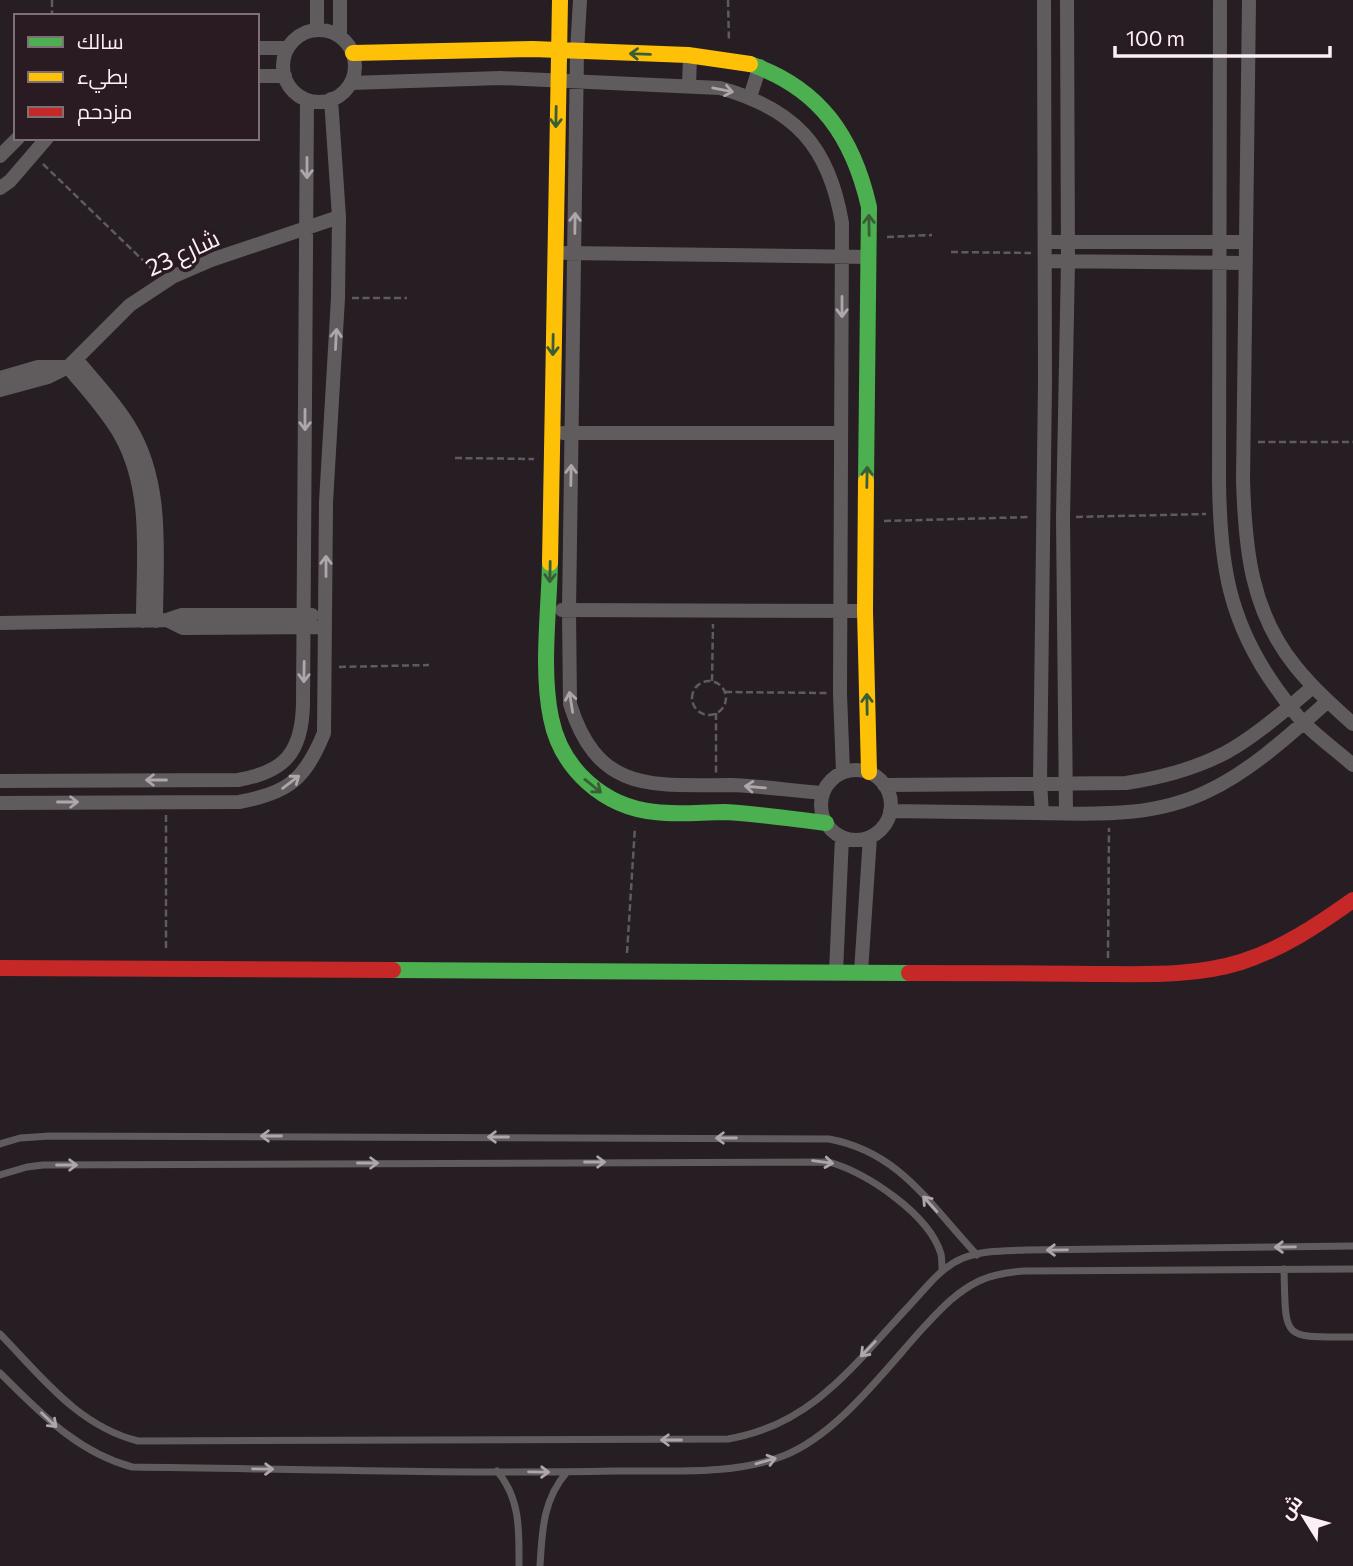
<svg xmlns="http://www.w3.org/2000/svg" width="1353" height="1566" viewBox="0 0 1353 1566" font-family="Commissioner,Cairo,sans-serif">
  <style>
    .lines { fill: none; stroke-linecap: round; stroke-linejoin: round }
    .path { stroke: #605a5e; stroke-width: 2.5; stroke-dasharray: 7 3.5; stroke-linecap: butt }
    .lane { stroke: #605c5e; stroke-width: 7 }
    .street { stroke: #605c5e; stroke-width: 14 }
    .fast { stroke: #4caf50; stroke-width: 16 }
    .slow { stroke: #ffc107; stroke-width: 16 }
    .jam { stroke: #c62828; stroke-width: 16 }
    .oneway { stroke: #395e37 }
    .oneway2 { stroke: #aea6aa }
    .labels { text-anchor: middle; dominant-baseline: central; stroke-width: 7; stroke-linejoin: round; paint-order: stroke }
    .street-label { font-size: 24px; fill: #fbf0f5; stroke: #2a1b23 }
  </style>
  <rect width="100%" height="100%" fill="#261e23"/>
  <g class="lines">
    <!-- path -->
    <path class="path" d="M52,0V16
      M728,0L729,42
      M43,164L154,271
      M887,237L932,235
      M951,252L1031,253
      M352,298H407
      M1258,442H1353
      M455,458L534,459
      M1076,517L1206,514
      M884,521L1031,517
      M339,667L429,665
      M712,681L713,624
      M692 698a17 17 0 1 1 34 0a17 17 0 1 1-34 0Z
      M725,692L827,693
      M716,713V773
      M166,815V951
      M627,953L635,827
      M1108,958L1109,828"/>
    <!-- lane -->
    <path class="lane" d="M0,1144L20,1138L50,1136L829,1139C900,1152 930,1205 977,1255
      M0,1175L27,1167L43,1165L829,1162C867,1173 929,1214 941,1254C942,1259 942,1266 942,1271
      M1284,1269C1286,1341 1281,1337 1353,1337
      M0,1334C41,1376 78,1426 138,1441L728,1439C813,1425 855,1363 910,1305C926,1288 941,1267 963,1258C983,1250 1005,1251 1026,1250L1353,1246
      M0,1373C40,1412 76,1452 132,1467C293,1469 454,1474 615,1471C669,1470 731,1476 783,1456C837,1435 884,1371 923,1328C940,1310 956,1292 979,1281C994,1274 1009,1272 1025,1271L1353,1269
      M497,1471C521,1499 519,1532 519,1566
      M540,1566C542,1531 543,1499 567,1472"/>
    <!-- street -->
    <path class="street" d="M317,0V30
      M580,0L577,51L569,610L570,704C598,794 653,785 731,785C762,786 793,791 823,793
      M1220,0L1219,481C1220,563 1228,621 1277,689C1286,701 1294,713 1304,723C1319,738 1337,751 1353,765
      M1249,0L1243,480C1245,549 1251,612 1296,667C1313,688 1333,706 1353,724
      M283 66a36 36 0 1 1 72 0a36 36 0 1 1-72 0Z
      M340,36V0
      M257,48H288
      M257,76H285
      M351,83L500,78L720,88C795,109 829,146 842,223L840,694L843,772
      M689,86L690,56
      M750,97L760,66
      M0,156L18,138
      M0,188L10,181L47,138
      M1045,242H1246
      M566,253L869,257
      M1045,261L1246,263
      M76,359C94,381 115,402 129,426C165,484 156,556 156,621
      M0,378L38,367H68C86,389 107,411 121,436C152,492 143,559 143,621
      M0,390L48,377L68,367L130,305L174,276L211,260L339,217
      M563,433H841
      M562,610L865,611
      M167,620L183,628L325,627
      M0,623L167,620L182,615H312
      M821 805a35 35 0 1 1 70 0a35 35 0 1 1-70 0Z
      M0,781L238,780C285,772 302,752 303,704L307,100
      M884,785L1126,783C1160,778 1194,769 1225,753C1255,737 1286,709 1313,687
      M0,803L239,802C289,793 305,779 324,733L326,502L338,298L339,217L331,99
      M890,811C938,812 987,812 1035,813C1094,814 1153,818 1208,791C1251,771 1292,733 1328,701
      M1042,813L1040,783L1045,382L1044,0
      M1066,813L1063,518L1068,262L1067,0
      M836,972L842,837
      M861,972L870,837"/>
    <!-- fast -->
    <path class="fast" d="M750,64C820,88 853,137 869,207L866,481
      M550,563C549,612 541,670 551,718C561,769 604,807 655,812C678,815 702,812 725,812C759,814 792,819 826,823
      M393,970L909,973"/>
    <!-- slow -->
    <path class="slow" d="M353,53L533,49L688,55L750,64
      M866,481L865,611L869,772
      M550,563L560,0"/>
    <!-- jam -->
    <path class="jam" d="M0,968L393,970
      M909,973C970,973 1031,973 1092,974C1141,974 1193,977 1241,962C1282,949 1318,925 1353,900"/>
  </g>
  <!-- one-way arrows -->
  <defs><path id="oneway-shaft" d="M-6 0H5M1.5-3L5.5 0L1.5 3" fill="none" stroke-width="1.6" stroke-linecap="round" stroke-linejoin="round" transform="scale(1.75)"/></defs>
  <g class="oneway">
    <use href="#oneway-shaft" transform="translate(640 54) rotate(-178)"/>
    <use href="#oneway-shaft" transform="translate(556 117) rotate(91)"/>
    <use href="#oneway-shaft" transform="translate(869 225) rotate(-91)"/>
    <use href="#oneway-shaft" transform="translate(553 345) rotate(91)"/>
    <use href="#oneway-shaft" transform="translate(867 477) rotate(-89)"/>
    <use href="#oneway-shaft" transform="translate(550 572) rotate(91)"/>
    <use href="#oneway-shaft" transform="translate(867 704) rotate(-91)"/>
    <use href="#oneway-shaft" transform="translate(593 786) rotate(39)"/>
  </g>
  <g class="oneway2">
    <use href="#oneway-shaft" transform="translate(723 90) rotate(11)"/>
    <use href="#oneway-shaft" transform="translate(307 168) rotate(90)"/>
    <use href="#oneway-shaft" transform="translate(575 223) rotate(-89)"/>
    <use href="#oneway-shaft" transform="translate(842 307) rotate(90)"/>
    <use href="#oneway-shaft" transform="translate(336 339) rotate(-87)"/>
    <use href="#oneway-shaft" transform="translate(305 420) rotate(90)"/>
    <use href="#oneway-shaft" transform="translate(571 475) rotate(-89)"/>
    <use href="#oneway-shaft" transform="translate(326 566) rotate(-90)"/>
    <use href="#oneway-shaft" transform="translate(304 672) rotate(91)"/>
    <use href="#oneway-shaft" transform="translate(571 702) rotate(-99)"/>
    <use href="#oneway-shaft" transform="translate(156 780) rotate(180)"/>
    <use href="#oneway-shaft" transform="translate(291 782) rotate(-37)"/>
    <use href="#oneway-shaft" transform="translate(755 787) rotate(-175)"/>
    <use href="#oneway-shaft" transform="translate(68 802)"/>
    <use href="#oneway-shaft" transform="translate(271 1136) rotate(-180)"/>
    <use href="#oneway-shaft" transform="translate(498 1137) rotate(-180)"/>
    <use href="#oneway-shaft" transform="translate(726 1138) rotate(-180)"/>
    <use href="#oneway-shaft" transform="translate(595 1162)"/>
    <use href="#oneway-shaft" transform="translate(823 1162) rotate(7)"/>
    <use href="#oneway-shaft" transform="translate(368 1163)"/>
    <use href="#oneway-shaft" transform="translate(67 1165)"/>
    <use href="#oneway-shaft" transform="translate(930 1204) rotate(-132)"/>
    <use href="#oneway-shaft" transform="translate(1285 1247) rotate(179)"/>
    <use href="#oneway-shaft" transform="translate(1057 1250) rotate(179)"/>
    <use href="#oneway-shaft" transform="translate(868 1349) rotate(134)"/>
    <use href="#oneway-shaft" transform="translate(49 1420) rotate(44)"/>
    <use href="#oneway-shaft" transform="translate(671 1440) rotate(180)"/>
    <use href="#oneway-shaft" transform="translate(766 1461) rotate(-16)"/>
    <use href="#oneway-shaft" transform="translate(263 1469) rotate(1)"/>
    <use href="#oneway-shaft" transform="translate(539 1472) rotate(1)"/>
  </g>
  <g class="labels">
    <!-- street labels -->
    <g class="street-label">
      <text transform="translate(182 252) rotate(-25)">شارع 23</text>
    </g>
  </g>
  <!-- legend -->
  <rect x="14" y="14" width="245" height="126" fill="#2a1b23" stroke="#7e7077" stroke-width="2"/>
  <rect x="28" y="37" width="35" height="10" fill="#4caf50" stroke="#7e7077" stroke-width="2"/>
  <text x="77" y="49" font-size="21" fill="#fbf0f5">سالك</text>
  <rect x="28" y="72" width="35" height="10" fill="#ffc107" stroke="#7e7077" stroke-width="2"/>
  <text x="77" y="84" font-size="21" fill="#fbf0f5">بطيء</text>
  <rect x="28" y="107" width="35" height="10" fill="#c62828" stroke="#7e7077" stroke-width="2"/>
  <text x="77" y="119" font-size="21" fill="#fbf0f5">مزدحم</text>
  <!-- north arrow -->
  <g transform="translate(1304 1517) rotate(307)" stroke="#2a1b23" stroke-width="5" paint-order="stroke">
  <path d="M0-5L12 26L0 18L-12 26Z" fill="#fbf0f5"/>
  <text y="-10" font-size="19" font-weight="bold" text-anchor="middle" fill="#fbf0f5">ش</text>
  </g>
  <!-- scale -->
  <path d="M1115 46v10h215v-10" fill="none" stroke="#fbf0f5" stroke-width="3.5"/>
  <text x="1126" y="46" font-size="21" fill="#fbf0f5" stroke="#2a1b23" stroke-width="5" paint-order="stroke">100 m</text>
</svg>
